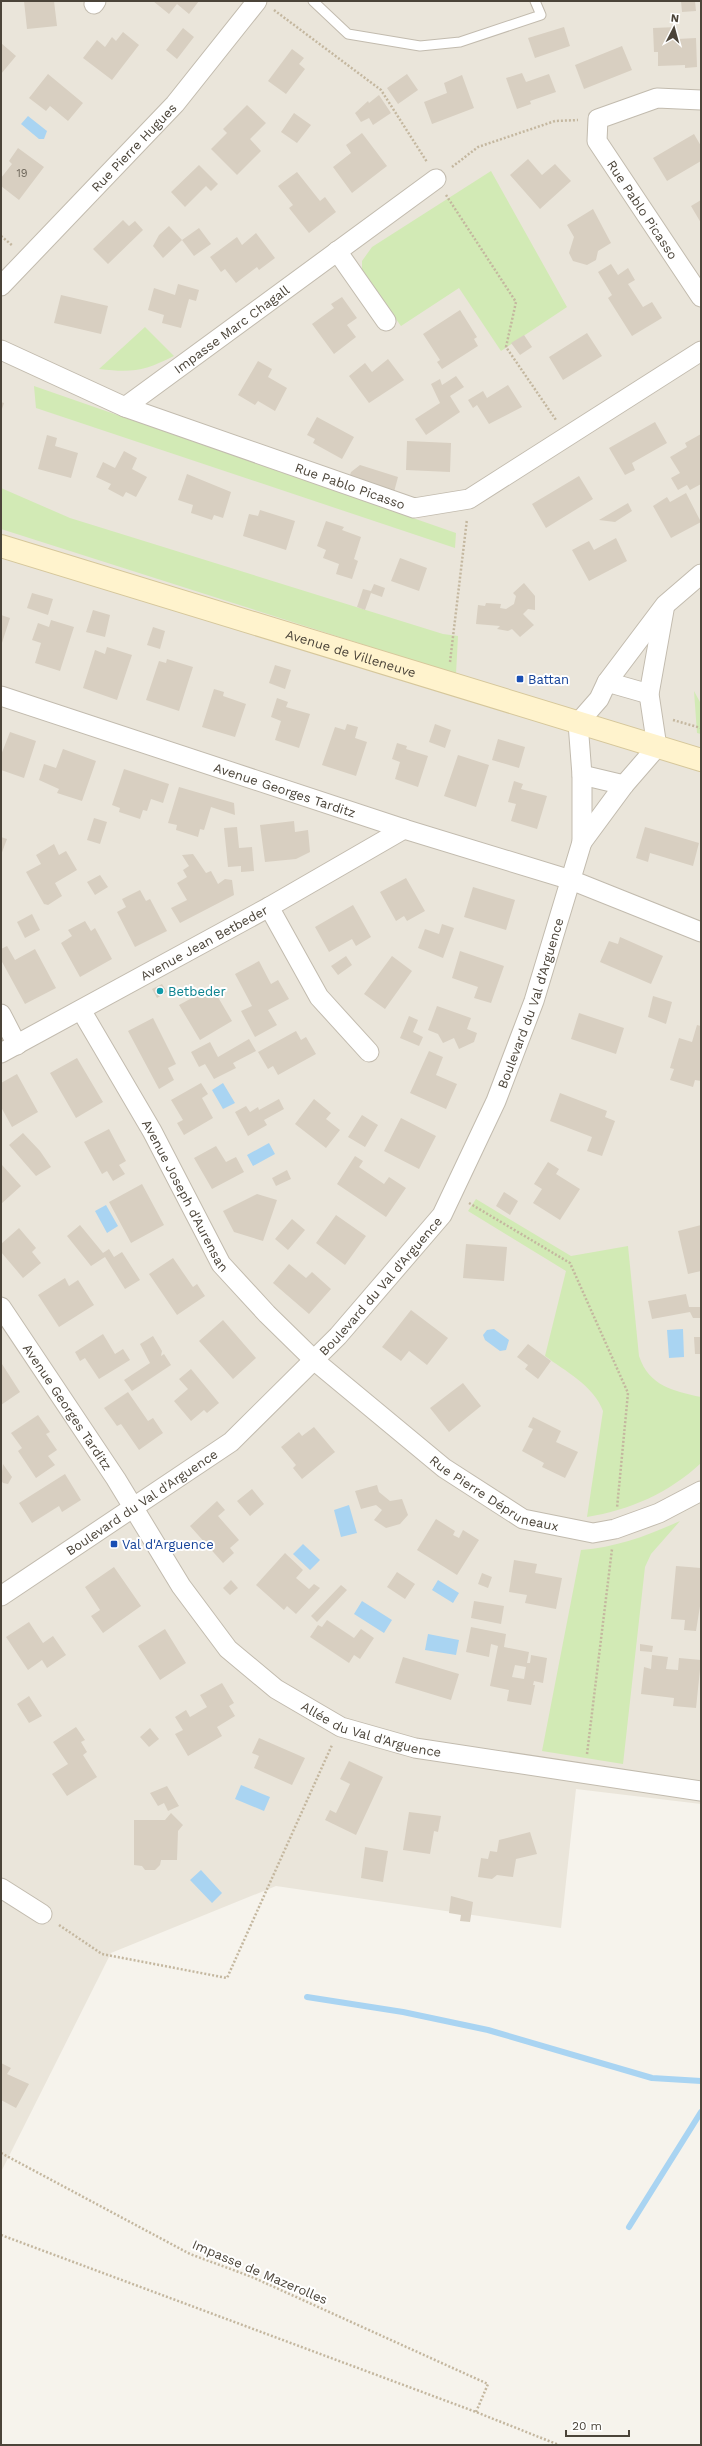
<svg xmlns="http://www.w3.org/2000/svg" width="702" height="2446" viewBox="0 0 702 2446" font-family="'Work Sans',sans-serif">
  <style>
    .residential { fill: #eae5da }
    .green { fill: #d2eab5 }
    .water { fill: #a9d4f2 }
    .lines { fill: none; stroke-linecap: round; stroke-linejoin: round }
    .stream { stroke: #a9d4f2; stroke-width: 6 }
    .building { fill: #d8cfc1; fill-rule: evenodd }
    .service-casing { stroke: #c2bbae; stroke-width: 11 }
    .minor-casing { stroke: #c2bbae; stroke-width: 21 }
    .secondary-casing { stroke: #d6c79b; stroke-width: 24 }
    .path { stroke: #c4b79f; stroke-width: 2.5; stroke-dasharray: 2 2; stroke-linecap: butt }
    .service { stroke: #fff; stroke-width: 9 }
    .minor { stroke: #fff; stroke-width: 19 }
    .secondary { stroke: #fff3cd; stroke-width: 22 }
    .transit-dot { fill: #1a4fb4; stroke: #fff; stroke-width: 1.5 }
    .culture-dot { fill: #0f9aa8; stroke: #fff; stroke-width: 1.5 }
    .labels { text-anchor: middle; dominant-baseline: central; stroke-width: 4; stroke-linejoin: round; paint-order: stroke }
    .number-label { font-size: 11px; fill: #6e675b }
    .street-label { font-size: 13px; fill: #4b4439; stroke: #fff }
    .transit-label { font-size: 13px; fill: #164399; stroke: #fff; text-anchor: start }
    .culture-label { font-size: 13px; fill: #0d838f; stroke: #fff; text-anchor: start }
  </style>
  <rect width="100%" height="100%" fill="#f6f3ec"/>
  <!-- residential -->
  <path class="residential" d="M1,1H701V1804L576,1789L561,1928L276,1886L111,1953L1,2172Z"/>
  <!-- green -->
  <path class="green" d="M491,171L567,307L501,351L459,288L401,326L362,273V261L372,247Z
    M145,327L174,356C144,371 133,373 99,369Z
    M34,386L456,533L455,548L36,408Z
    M1,488L70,518L443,634L458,636L456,674L1,529Z
    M694,691L701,704V734L697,733Z
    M476,1199L571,1256L628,1246L639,1356C649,1386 673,1391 701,1397V1463C669,1493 630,1510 587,1517L603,1411C594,1386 565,1371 545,1356L566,1271L468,1211Z
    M680,1521L651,1554L645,1567L623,1764L542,1751L581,1550C617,1547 647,1536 680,1521Z"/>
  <!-- water -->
  <path class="water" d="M28,116L47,131L44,139H39L21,124Z
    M223,1083L235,1103L223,1109L212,1090Z
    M269,1143L275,1154L253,1166L247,1155Z
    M106,1205L118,1226L107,1233L95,1211Z
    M494,1329L509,1340L506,1350L500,1351L485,1340L483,1335L487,1330Z
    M683,1329L684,1357L669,1358L667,1330Z
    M349,1505L357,1533L341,1537L334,1510Z
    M303,1544L320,1560L310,1570L293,1554Z
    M438,1580L459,1593L453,1603L432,1590Z
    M362,1601L392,1620L384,1633L354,1614Z
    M428,1634L459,1640L456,1655L425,1650Z
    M241,1785L270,1797L264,1811L235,1799Z
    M201,1870L222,1893L212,1903L190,1880Z"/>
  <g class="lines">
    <!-- stream -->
    <path class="stream" d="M307,1997L403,2012L488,2030L652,2078L701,2081
      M629,2227L701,2112"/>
  </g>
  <!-- building -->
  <path class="building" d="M24,1H54L57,26L27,29Z
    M153,1H199L189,14L177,4L169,14Z
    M681,1H695L696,11L682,12Z
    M564,27L570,46L535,58L528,38Z
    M677,27V39L696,38L697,67L685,68V65L658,66V52H654L653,28Z
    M183,28L194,37L177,59L166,50Z
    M123,32L139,45L112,80L83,58L97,40L105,47L112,37L116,41Z
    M1,43L16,56L1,74Z
    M622,46L632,70L584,89L575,65Z
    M292,49L304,58L299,64L305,69L286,94L268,81Z
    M522,73L526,82L549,74L556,92L530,101L531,104L517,109L506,78Z
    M48,74L83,103L68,121L50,106L46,111L29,98Z
    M407,74L418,90L398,104L387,88Z
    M462,75L474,108L432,124L424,102L447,93L444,83Z
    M379,95L391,113L373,125L369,118L361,122L355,113L368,101L369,103Z
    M247,105L266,123L250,139L261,151L237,175L211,149L227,133L223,129Z
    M294,113L311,125L297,143L281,132Z
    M362,133L387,166L352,193L333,167L351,153L346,145Z
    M694,134L701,146V161L667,181L653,158Z
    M18,148L44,167L19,200L1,186V178L12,164L9,161Z
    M528,159L542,175L555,164L571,181L540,209L510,175Z
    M199,165L218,184L211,191L206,186L185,207L171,192Z
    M297,172L320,201L325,197L336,212L309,233L289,208L293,205L278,186Z
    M701,200V223L691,206Z
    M593,209L611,243L598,251L596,260L587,265L573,261L569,253L574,237L567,225Z
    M123,220L129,226L135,221L143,230L108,264L93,249Z
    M169,226L182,240L163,258L153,246L159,235Z
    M199,228L211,244L194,256L182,240Z
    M256,233L275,258L259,270L257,267L236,283L225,269L221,272L210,257L237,237L242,245Z
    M611,264L618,275L628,268L635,280L628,284L643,307L652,302L662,318L632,336L608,298L612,295L598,272Z
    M178,284L199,290L196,301L189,299L181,328L162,323L164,315L148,310L154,288L175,295Z
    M61,295L108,306L101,334L54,323Z
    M342,297L357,318L347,325L356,337L334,354L312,324L334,308L331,304Z
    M460,310L477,337L474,339L478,346L442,369L437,362L440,360L423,334Z
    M587,333L602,356L563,380L549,357Z
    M524,335L532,347L520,355L511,343Z
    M388,359L404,380L369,403L349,376L365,363L372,372Z
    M258,361L272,369L268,377L287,388L275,411L258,401L255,405L238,395Z
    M456,376L464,387L450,396L460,412L426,435L415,419L440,403L431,384L440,379L442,385Z
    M508,385L522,407L489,424L477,405L473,408L468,400L483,391L487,398Z
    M1,402L4,403L1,412Z
    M317,417L354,437L342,459L313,443L315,439L307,435Z
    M655,422L667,443L632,463L635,470L625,475L609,448Z
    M701,434V484L690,490L687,485L678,490L671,478L680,473L670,457L687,447L685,443Z
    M47,435L57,438L55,446L78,453L71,478L38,469Z
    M407,441L451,443L450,472L406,470Z
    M124,451L137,458L132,469L147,477L136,497L126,492L123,497L108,489L111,484L96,477L103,462L115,468Z
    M360,465L398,477L394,492L349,478L351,472Z
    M187,474L231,492L223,518L214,515L212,520L191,513L193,505L178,500Z
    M579,476L593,499L546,528L532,504Z
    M686,493L701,522L671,538L653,506L667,497L670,502Z
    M628,503L632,511L615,522L599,520Z
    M260,510L295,521L286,550L243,536L249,514L258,516Z
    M326,521L344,527L342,530L361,537L354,559L358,561L352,579L336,574L339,564L323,558L326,550L317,546Z
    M616,538L627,561L589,581L572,550L589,541L594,550Z
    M400,558L427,568L419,591L391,581Z
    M524,583L535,596V610L528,609L523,614L534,625L520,637L512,629L508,631L497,629L500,626L476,624L478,605L485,606L486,603L501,604L500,608L506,609L514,604L516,596L513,593Z
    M374,584L385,588L382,597L371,593L365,610L357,607L363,589L371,591Z
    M32,593L53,599L48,615L27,608Z
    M93,610L110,615L105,637L86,632Z
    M1,615L10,618L1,646Z
    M51,620L74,627L60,671L35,663L41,643L32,640L38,623L49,627Z
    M153,627L165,631L160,649L147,645Z
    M107,647L132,655L117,700L83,688L95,650L105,654Z
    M167,659L193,667L179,711L146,700L159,661L166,663Z
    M275,665L291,670L285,689L269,683Z
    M214,689L224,692L223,696L246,704L235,737L202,727Z
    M277,698L288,702L286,707L310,714L299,748L275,740L281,721L271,717Z
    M347,724L358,727L355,738L367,742L356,776L322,765L335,727L345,730Z
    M435,724L451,730L445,748L429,742Z
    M10,732L36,741L24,778L1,770V755Z
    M498,739L525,747L519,768L492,760Z
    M397,743L407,746L406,749L428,756L418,787L395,779L400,762L392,759Z
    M63,749L96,761L82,801L57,793L59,789L39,780L44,764L56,768Z
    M458,755L489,765L476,807L444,796Z
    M124,769L169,784L163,803L151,799L147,811L143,810L140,819L119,812L120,808L112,805Z
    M514,781L523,784L521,789L547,796L537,829L511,821L516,804L508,802Z
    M179,787L234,803L235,815L211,807L204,830L200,829L198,837L176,830L177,825L168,823Z
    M94,818L107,822L100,844L87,840Z
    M294,821L295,832L308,830L310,852L296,859L265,862L260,825Z
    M237,827L239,848L252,847L254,871L241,872V866L228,867L224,828Z
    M645,827L699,843L693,866L650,853L648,862L636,858Z
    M1,837L7,839L1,855Z
    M54,844L59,855L66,851L77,870L55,883L62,896L48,905L44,904L26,872L41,864L36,855Z
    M193,854L206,873L211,871L218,884L225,879L232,880L234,895L180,923L171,908L187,900L177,883L187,877L183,870L189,866L182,855Z
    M100,875L108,887L95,895L87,882Z
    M406,878L425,911L407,921L404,916L396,921L380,892Z
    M473,887L515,900L506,930L464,917Z
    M140,890L146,901L150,899L167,931L135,947L117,912L126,907L122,899Z
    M353,905L371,937L356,946L352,939L329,952L315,927Z
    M32,914L40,930L25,938L17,922Z
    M85,921L91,931L95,928L112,959L80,977L61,943L72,936L68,930Z
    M442,924L454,928L443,958L418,948L425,929L439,934Z
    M620,937L663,956L651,984L600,962L609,941L618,944Z
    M7,946L15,960L35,949L56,988L25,1004L1,960V949Z
    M460,951L504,966L491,1003L474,998L478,987L452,978Z
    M346,956L352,965L338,975L331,966Z
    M392,956L412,971L385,1009L364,994Z
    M259,961L271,984L278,980L289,999L268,1010L277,1025L255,1037L241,1011L252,1006L235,974Z
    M162,984L167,992L157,998L152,989Z
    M212,987L232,1021L200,1040L179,1005Z
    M653,996L672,1002L666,1024L648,1017Z
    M437,1006L471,1018L467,1029L477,1033L474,1042L459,1049L454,1038L443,1043L438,1034L428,1030Z
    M579,1013L624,1028L616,1054L571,1039Z
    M409,1016L418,1020L413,1032L423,1037L419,1046L400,1038Z
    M153,1018L176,1064L168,1068L174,1080L159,1089L128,1031Z
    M697,1025L701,1026V1081L695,1080L693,1087L670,1080L674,1069L670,1068L679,1038L692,1042Z
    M296,1031L301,1040L306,1037L316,1054L278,1075L273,1066L268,1069L258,1052Z
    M249,1039L256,1051L233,1063L236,1068L214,1079L205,1064L199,1067L191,1052L210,1042L218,1057Z
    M429,1051L443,1057L436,1075L457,1084L446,1109L410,1093Z
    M77,1058L103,1102L76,1118L50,1073Z
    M17,1074L38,1112L12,1127L1,1107V1083Z
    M201,1083L208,1094L202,1098L213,1118L184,1135L177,1123L183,1120L171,1100Z
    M560,1093L607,1111L605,1117L615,1121L602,1156L587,1151L592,1137L550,1121Z
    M279,1099L284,1109L264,1120L267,1125L248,1136L235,1112L246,1106L250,1112L258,1107L259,1110Z
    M314,1099L331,1113L326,1119L340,1130L326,1148L295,1124Z
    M362,1115L378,1125L365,1147L348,1137Z
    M401,1118L436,1136L419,1169L384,1151Z
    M109,1129L126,1161L119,1165L125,1174L113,1181L107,1171L102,1174L84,1142Z
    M23,1133L40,1151L51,1167L36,1176L9,1145Z
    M216,1146L226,1162L236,1157L244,1172L212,1189L194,1158Z
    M355,1156L363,1161L359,1167L384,1184L389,1177L406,1188L386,1217L337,1184Z
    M548,1162L559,1169L556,1174L580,1189L560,1220L533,1203L542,1189L534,1184Z
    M2,1165L21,1186L1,1204V1166Z
    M287,1170L291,1179L276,1186L272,1178Z
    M142,1184L164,1225L131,1243L109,1202Z
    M504,1192L518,1201L510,1215L496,1206Z
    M257,1194L277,1200L263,1241L234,1232L223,1211Z
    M336,1215L366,1236L345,1265L316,1243Z
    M292,1219L305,1230L288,1250L275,1239Z
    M80,1225L103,1253L109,1249L114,1257L122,1252L140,1280L125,1289L105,1257L91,1266L67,1236Z
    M701,1225V1271L688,1274L678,1231Z
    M19,1228L36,1248L32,1252L41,1263L23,1278L1,1252V1244Z
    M466,1244L507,1247L504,1281L463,1278Z
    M173,1258L193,1287L197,1284L205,1296L177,1315L149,1274Z
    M289,1264L306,1278L312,1272L331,1289L309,1314L273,1283Z
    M65,1278L69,1286L78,1280L94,1305L59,1327L38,1295Z
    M686,1294L689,1307H701V1318H693L690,1312L652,1319L648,1301Z
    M411,1310L448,1338L427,1365L409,1351L401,1361L382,1347Z
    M223,1320L256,1358L233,1379L199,1341Z
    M103,1334L115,1354L123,1349L130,1360L99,1379L85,1358L80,1361L75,1352Z
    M153,1336L162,1351L161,1356L164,1354L171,1365L132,1391L124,1380L150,1363L140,1344Z
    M694,1337H701V1354H695Z
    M528,1344L551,1361L538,1379L525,1369L528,1365L517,1357Z
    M2,1364L20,1392L1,1405V1365Z
    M191,1369L219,1403L207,1413L204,1410L191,1421L174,1401L188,1389L179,1379Z
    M463,1383L481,1406L449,1432L430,1408Z
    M128,1392L148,1421L153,1418L163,1433L139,1450L121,1424L117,1426L104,1408Z
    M38,1415L50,1432L46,1434L57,1450L48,1456L55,1465L36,1478L18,1451L22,1448L11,1433Z
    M533,1417L561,1431L556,1442L578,1452L565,1478L542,1467L544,1463L522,1451L533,1429L528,1427Z
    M314,1427L335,1452L302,1479L293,1468L296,1465L281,1447L299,1432L302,1436Z
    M3,1464L12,1477L8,1484L3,1483L1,1480Z
    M65,1474L81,1500L62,1512L59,1506L32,1523L19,1503Z
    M377,1485L379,1492L390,1501L402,1499L408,1515L400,1524L386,1528L374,1520L382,1510L376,1505L361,1509L355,1491Z
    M252,1489L264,1504L250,1516L237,1501Z
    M217,1501L225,1510L218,1516L239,1540L230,1548L234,1553L223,1563L190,1526Z
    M436,1519L455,1531L453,1535L459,1538L463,1530L479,1540L457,1575L417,1550Z
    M285,1553L303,1570L296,1578L309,1589L314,1584L320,1588L296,1614L287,1606L284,1610L256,1585Z
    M514,1560L537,1564L535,1573L562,1578L556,1609L525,1603L527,1595L509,1592Z
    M676,1566L701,1568V1600L696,1631L684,1630L685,1620L671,1619Z
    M114,1567L141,1606L103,1633L91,1616L100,1610L85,1587Z
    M397,1572L415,1584L405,1599L387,1587Z
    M482,1573L492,1577L488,1588L478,1584Z
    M231,1580L238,1588L230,1595L223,1588Z
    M341,1585L347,1590L317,1622L311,1616Z
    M474,1601L504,1606L501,1624L471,1618Z
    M327,1620L354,1638L361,1629L374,1638L360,1659L354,1655L349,1663L310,1637L318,1625L322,1627Z
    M29,1622L43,1643L53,1636L66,1655L47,1668L42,1660L28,1670L6,1637Z
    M471,1627L506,1634L504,1647L529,1652L527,1663H530L531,1655L547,1658L543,1683L534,1681L533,1685H535L531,1705L507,1701L509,1690L490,1686L498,1646L491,1644L489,1657L466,1652ZM515,1665L526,1667L524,1679L512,1677Z
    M165,1629L186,1663L160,1680L138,1646Z
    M640,1644L653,1646L652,1652L640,1651Z
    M652,1655L668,1657L666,1669L678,1670L679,1658L701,1660L696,1708L673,1706L674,1698L641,1694L644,1667L651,1669Z
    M403,1657L459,1674L451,1700L395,1683Z
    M222,1683L234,1703L229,1706L235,1716L217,1727L222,1736L188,1756L175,1734L183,1730L175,1717L186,1710L190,1717L207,1707L200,1695Z
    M29,1696L42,1716L29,1723L17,1704Z
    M76,1727L85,1740L81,1742L87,1752L83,1755L97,1777L67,1796L52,1774L68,1764L53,1742Z
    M150,1728L159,1739L149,1747L140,1737Z
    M259,1738L305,1758L292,1785L254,1768L259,1756L252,1753Z
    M349,1761L383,1777L356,1835L325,1820L330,1810L336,1813L350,1784L340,1779Z
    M167,1786L179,1806L168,1811L164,1803L158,1806L150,1793Z
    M409,1812L441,1816L438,1832L434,1831L430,1854L403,1850Z
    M171,1813L183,1825L178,1831L177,1860H161L160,1865L155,1870H145L142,1866L134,1865V1820H165Z
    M530,1832L537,1854L516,1859L513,1877L497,1875L492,1879L478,1877L481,1858L488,1859L490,1851L497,1852L499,1840Z
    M365,1847L388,1851L383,1882L361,1878Z
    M451,1896L473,1902L470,1922L460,1921L461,1915L449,1913Z
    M1,2063L11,2068L7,2074L29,2084L16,2108L1,2100Z"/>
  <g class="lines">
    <defs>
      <path id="service" d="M313,1L348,34L420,46L460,42L541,15L535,1"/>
      <g id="minor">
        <path d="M94,4L96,1"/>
        <path id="s1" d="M701,100L657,98L598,119L597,141L701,297"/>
        <path d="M337,251L386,321"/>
        <path id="s2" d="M1,286L175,104L257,1"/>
        <path id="s3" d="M1,350L125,407L414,508L469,499L701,351"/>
        <path id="s4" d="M125,407L436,179"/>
        <path d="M607,682L649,694"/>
        <path id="s5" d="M1,696L404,829L571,880L701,932"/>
        <path d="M582,775L624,785"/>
        <path d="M582,842L624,785L657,747L649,694L664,610"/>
        <path d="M269,907L319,997L369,1052"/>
        <path id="s6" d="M81,1010L152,1131L221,1264L267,1314L315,1361L444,1468L523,1519L593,1533L615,1529L659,1513L701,1491"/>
        <path d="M1,1014L17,1045"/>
        <path id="s7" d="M1,1053L269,907L404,829"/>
        <path id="s8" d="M1,1307L116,1479L181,1586L228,1649L276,1689L341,1727L415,1748L701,1791"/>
        <path id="s9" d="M1,1596L231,1442L338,1336L442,1215L496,1101L534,1001L582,842V775L578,723L599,699L607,682L665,605L701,574"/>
        <path d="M1,1888L42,1914"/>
      </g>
      <g id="secondary">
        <path id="s10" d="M1,546L701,760"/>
      </g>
    </defs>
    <!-- service casing -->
    <use href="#service" class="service-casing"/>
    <!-- minor casing -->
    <use href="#minor" class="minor-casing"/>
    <!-- secondary casing -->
    <use href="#secondary" class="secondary-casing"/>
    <!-- path -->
    <path class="path" d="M274,10L381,90L427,162
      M452,167L478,147L555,121L578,120
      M446,195L516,302L506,347L556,420
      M1,236L13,246
      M450,662L467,519
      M673,720L701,728
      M469,1203L570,1263L628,1393L617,1508
      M587,1754L612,1549
      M59,1925L102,1954L227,1978L332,1745
      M1,2153L190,2254L252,2277L488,2384L476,2412
      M1,2235L476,2412L559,2445"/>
    <!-- service -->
    <use href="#service" class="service"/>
    <!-- minor -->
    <use href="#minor" class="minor"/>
    <!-- secondary -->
    <use href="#secondary" class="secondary"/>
  </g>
  <!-- markers -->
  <g class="transit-dot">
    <rect x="516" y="675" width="8" height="8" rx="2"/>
    <rect x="110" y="1540" width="8" height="8" rx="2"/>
  </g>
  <circle class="culture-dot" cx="160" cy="991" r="4"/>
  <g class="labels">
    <!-- number labels -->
    <g class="number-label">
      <text x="22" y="173">19</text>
    </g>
    <!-- street labels -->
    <g class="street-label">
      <text stroke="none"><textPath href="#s2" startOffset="192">Rue Pierre Hugues</textPath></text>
      <text stroke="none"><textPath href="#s1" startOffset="211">Rue Pablo Picasso</textPath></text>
      <text stroke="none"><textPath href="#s4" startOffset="132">Impasse Marc Chagall</textPath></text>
      <text stroke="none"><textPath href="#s3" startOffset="375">Rue Pablo Picasso</textPath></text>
      <text stroke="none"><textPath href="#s10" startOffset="366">Avenue de Villeneuve</textPath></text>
      <text stroke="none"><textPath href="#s5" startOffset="299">Avenue Georges Tarditz</textPath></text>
      <text stroke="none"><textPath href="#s7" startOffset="231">Avenue Jean Betbeder</textPath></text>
      <text stroke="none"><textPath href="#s9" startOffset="817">Boulevard du Val d'Arguence</textPath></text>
      <text stroke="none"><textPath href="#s6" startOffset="213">Avenue Joseph d'Aurensan</textPath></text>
      <text stroke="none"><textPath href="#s9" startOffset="493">Boulevard du Val d'Arguence</textPath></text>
      <text stroke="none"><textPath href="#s8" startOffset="120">Avenue Georges Tarditz</textPath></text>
      <text stroke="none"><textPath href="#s6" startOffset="650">Rue Pierre Dépruneaux</textPath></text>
      <text stroke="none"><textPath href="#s9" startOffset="169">Boulevard du Val d'Arguence</textPath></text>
      <text stroke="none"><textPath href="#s8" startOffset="578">Allée du Val d'Arguence</textPath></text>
      <text transform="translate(260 2272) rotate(23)">Impasse de Mazerolles</text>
    </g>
    <!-- transit labels -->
    <g class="transit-label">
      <text x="528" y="679">Battan</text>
      <text x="122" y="1544">Val d'Arguence</text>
    </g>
    <!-- culture labels -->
    <g class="culture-label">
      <text x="168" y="991">Betbeder</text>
    </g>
  </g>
  <!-- border -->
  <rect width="702" height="2446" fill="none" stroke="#4b4439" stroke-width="4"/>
  <!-- north arrow -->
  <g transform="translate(674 28) rotate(6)" stroke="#ffffff" stroke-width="3" paint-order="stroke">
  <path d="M0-3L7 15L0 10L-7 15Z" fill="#4b4439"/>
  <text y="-6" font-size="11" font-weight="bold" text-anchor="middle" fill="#4b4439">N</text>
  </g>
  <!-- scale -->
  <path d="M566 2430v6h63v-6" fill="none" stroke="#4b4439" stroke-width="2"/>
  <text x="572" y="2430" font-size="12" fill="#4b4439" stroke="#ffffff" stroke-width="3" paint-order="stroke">20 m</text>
</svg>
